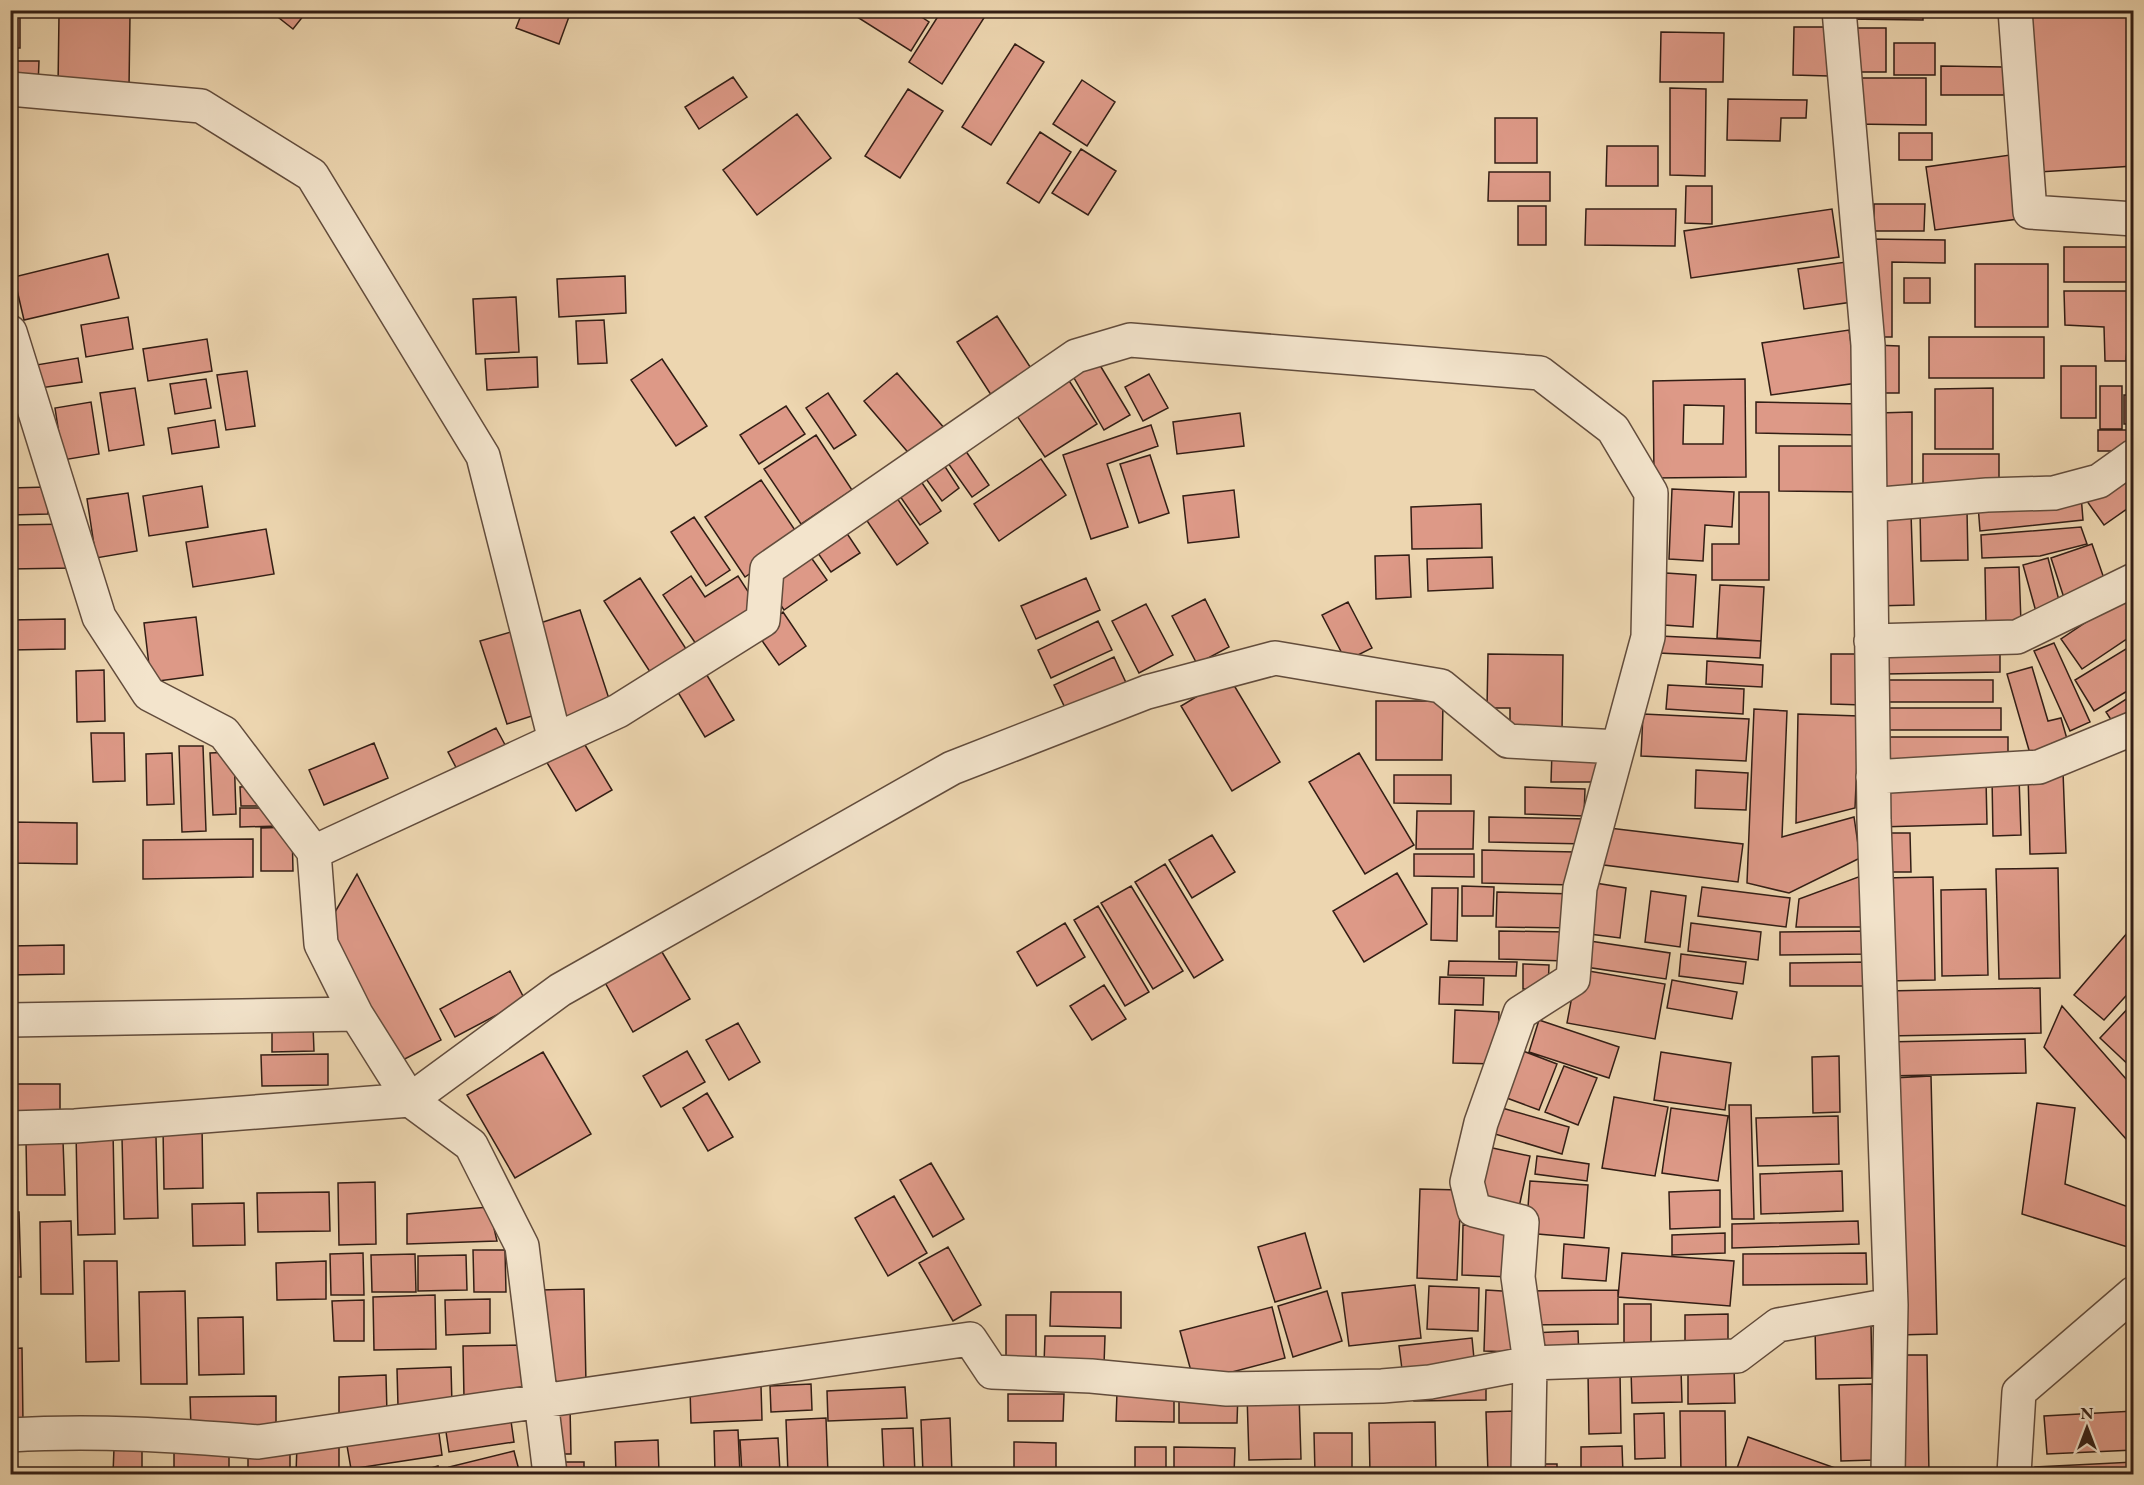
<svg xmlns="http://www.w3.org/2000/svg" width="2144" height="1485" viewBox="0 0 2144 1485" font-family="'EB Garamond',serif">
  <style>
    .building { fill: #dd9987; stroke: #331e15; stroke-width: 1.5; fill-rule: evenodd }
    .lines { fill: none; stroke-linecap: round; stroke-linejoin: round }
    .minor-casing { stroke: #624c3c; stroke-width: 36 }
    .minor { stroke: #f3e4cc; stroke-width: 33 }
  </style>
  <rect width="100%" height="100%" fill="#edd6b0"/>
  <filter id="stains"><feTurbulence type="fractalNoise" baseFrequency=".00333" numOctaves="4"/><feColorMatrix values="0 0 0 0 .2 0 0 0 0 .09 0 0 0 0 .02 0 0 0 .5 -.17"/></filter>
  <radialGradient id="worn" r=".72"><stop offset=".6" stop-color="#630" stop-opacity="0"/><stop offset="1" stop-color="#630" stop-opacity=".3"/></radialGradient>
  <!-- building -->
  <path class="building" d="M10,10H20V48H10Z
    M269,10H308L293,29Z
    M523,10H560L570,14L559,44L516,28Z
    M857,10H911L929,22L911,51L854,15Z
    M942,10H989L942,84L909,62Z
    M1802,10H1830V15L1802,14Z
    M1844,10H1923V20L1844,19Z
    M2029,10H2134V166L2039,172Z
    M59,15L130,16L129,88L58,87Z
    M1794,27H1830L1829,76L1793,75Z
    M1857,28H1886V72H1857Z
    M1661,32L1724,33L1723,82H1660Z
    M1894,43H1935V75H1894Z
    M1015,44L1044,62L991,145L962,127Z
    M10,61H39L38,86H10Z
    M1941,66L2004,67V95H1941Z
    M733,77L747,97L699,129L685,107Z
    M1853,78H1926V125L1852,124Z
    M1082,80L1115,102L1087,146L1053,124Z
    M1670,88L1706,89L1705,176L1670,175Z
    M908,89L943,111L900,178L865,156Z
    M1728,99L1807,100L1806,118H1781L1780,141L1727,140Z
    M797,114L831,158L757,215L723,170Z
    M1495,118H1537V163H1495Z
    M1040,132L1071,152L1039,203L1007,183Z
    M1899,133H1932V160H1899Z
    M1607,146H1658V186H1606Z
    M1081,149L1116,171L1088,215L1052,193Z
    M2010,155L2018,219L1935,230L1926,167Z
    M1489,172H1550V201H1488Z
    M1686,186H1712V224L1685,223Z
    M1874,204H1925L1924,231H1874Z
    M1518,206H1546V245H1518Z
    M1586,209H1676L1675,246L1585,245Z
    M1832,209L1839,257L1691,278L1684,231Z
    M1868,239L1945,240V263L1892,262V337H1868Z
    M2064,247H2128V282H2064Z
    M108,254L119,298L24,320L14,277Z
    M1846,262L1852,302L1804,309L1798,269Z
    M1975,264H2048V327H1975Z
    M625,276L626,313L559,317L557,279Z
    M1904,278H1930V303H1904Z
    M2064,291H2132L2126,361H2105L2104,327L2065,325Z
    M516,297L519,352L476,354L473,299Z
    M997,316L1036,376L995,401L957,342Z
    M128,317L133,349L86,357L81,325Z
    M604,320L607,363L578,364L576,321Z
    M1849,330L1857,383L1771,395L1762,343Z
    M1929,337H2044V378H1929Z
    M207,339L212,371L148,381L143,349Z
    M1874,345L1899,346V393H1873Z
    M2134,346V377L2128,376Z
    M537,357L538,387L487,390L485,359Z
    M1095,357L1130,415L1104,430L1070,371Z
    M78,358L82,382L40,388L36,365Z
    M662,359L707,426L676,446L631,380Z
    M2061,366H2096V418H2061Z
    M247,371L255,426L226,430L217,375Z
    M897,373L945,429L912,457L864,401Z
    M1149,374L1168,408L1143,421L1125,387Z
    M206,379L211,408L175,414L170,384Z
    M1068,379L1097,424L1045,457L1015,413Z
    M1745,379L1746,477L1654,478L1653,381ZM1684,405L1724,406L1723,444H1683Z
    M2100,386H2122V429H2100Z
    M135,388L144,445L109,451L100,393Z
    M1993,388V449H1935V389Z
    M828,393L856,435L834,449L806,408Z
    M2124,395H2134V424H2124Z
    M91,402L99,454L63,460L55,408Z
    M1756,402L1863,404L1862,435L1756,433Z
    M786,406L805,434L759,464L740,435Z
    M1912,412V497L1878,498V413Z
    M1240,413L1244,446L1177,454L1173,422Z
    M215,420L219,447L172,454L168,428Z
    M1151,425L1158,446L1107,464L1128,527L1091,539L1063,455Z
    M2098,430H2134V451H2098Z
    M816,435L852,490L801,524L764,469Z
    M961,444L989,485L972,497L943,456Z
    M1779,446H1862V492L1779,491Z
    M1923,454H1999V485H1923Z
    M1150,455L1169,513L1139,523L1120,464Z
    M940,459L959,488L942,501L921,472Z
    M1041,459L1066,495L999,541L974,504Z
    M2134,461V504L2104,525L2084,497Z
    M916,474L941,511L920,525L895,489Z
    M761,480L801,539L745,577L705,517Z
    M202,486L208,527L149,536L143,496Z
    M47,487L48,514L10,515V488Z
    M1672,489L1734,492L1732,527L1705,525L1703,561L1669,559Z
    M1234,490L1239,537L1188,543L1183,496Z
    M892,491L928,543L897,565L861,512Z
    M1739,492H1769V580H1712V544H1739Z
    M128,493L137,551L96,558L87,499Z
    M2081,495L2083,520L1980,531L1978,505Z
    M1481,504L1482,548L1412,549L1411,507Z
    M1920,510H1967L1968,560L1921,561Z
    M1911,513L1914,605L1875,606L1874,514Z
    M694,517L730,570L706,586L671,532Z
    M840,523L860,553L831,572L811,543Z
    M71,524L73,568L10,569V525Z
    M2081,527L2087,544L2040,556L1982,558L1981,535Z
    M266,529L274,574L193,587L186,542Z
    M2092,544L2108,590L2066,604L2051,558Z
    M1409,555L1411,597L1376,599L1375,556Z
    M810,556L827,580L784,610L768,586Z
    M1492,557L1493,588L1428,591L1427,559Z
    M2048,558L2062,612L2038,619L2023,565Z
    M2019,567L2021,623L1986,624L1985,568Z
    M1666,573L1696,575L1693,627L1664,625Z
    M691,576L705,597L738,576L760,610L700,650L663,595Z
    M640,578L690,655L654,678L604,601Z
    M1086,578L1100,610L1036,639L1021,606Z
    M1720,585L1764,587L1761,641L1717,638Z
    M2131,592L2134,595V634L2082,669L2061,639Z
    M1205,599L1229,647L1197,664L1172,616Z
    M1348,602L1372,648L1346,661L1322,615Z
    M1146,604L1173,655L1139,673L1112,621Z
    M580,610L612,708L563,724L531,626Z
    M783,612L806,646L779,665L756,632Z
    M196,617L203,675L151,682L144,623Z
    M65,619V649L10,650V620Z
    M1098,621L1112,650L1051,678L1038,650Z
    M514,631L541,713L507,724L480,641Z
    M1660,636L1761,641L1760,658L1659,653Z
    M2054,643L2090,722L2070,731L2034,651Z
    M2134,644V687L2094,711L2075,680Z
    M2000,649V672L1885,674L1884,651Z
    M1488,654L1563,655L1562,733L1510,732V708H1487Z
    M1831,654H1863V705L1831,704Z
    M1114,657L1128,687L1069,716L1054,685Z
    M1707,661L1763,665L1762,687L1706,684Z
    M2032,667L2048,721L2061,718L2069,746L2031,757L2007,674Z
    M104,670L105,721L77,722L76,671Z
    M705,672L734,720L705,737L676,689Z
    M1229,677L1280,762L1232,791L1181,706Z
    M1879,680H1993V702H1879Z
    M1668,685L1744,689L1743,714L1666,709Z
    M2134,694V718L2117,729L2106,712Z
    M1376,701H1443L1442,760H1376Z
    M1879,708H2001V730H1879Z
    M1754,709L1787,711L1782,837L1854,817L1860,858L1789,893L1747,883Z
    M1643,714L1749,719L1746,761L1641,756Z
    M1798,714L1859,716L1855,808L1796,823Z
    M496,728L510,754L462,779L448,752Z
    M91,733H124L125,781L93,782Z
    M1878,737H2008V767H1878Z
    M582,740L612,790L576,811L546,761Z
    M374,743L388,778L324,805L309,770Z
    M179,746H203L206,831L182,832Z
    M1552,751L1602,752V782H1551Z
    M234,752L236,814L213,815L210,753Z
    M172,753L174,804L147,805L146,754Z
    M1359,753L1414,845L1365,874L1309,782Z
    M1696,770L1748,773L1746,810L1695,808Z
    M2063,771L2066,853L2030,854L2028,772Z
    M1394,775H1451V804L1394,803Z
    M1992,777H2019L2021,835L1993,836Z
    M1986,779L1987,824L1879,827L1878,781Z
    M257,786L258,806H241L240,787Z
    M1525,787L1585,789L1584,816L1525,814Z
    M240,808H278L279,826L240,827Z
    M1417,811H1474L1473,849H1416Z
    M1489,817L1589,819L1588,844L1489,842Z
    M10,822L77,823V864L10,863Z
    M292,827L293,871H261V828Z
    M1609,828L1743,844L1738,882L1604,865Z
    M1881,833H1910L1911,872H1881Z
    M1212,835L1235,872L1192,898L1169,860Z
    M253,839V877L143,879V840Z
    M1482,850L1577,852L1576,885L1482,883Z
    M1414,854H1474V877L1414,876Z
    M1165,864L1223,960L1194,978L1135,882Z
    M2058,868L2060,978L1999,979L1996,869Z
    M1397,873L1427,924L1364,962L1333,911Z
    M357,874L441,1040L401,1061L324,931Z
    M1861,876L1862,927H1796L1799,899Z
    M1933,877L1935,980L1886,981L1884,878Z
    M1589,882L1626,888L1620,938L1582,933Z
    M1131,886L1183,971L1153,989L1101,903Z
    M1462,886L1494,887L1493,916H1462Z
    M1702,887L1790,898L1786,927L1698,916Z
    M1432,888H1458L1457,941L1431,940Z
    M1986,889L1988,975L1942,976L1941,890Z
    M1651,891L1686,896L1680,947L1645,942Z
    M1497,892L1575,894L1574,928L1496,927Z
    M1098,906L1149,992L1125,1006L1074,920Z
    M1065,923L1085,957L1037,986L1017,952Z
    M1691,923L1761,932L1758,960L1688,951Z
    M2134,925V987L2104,1020L2074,995Z
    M1499,931L1567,932L1566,961L1499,959Z
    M1868,931V954L1780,955V932Z
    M1583,940L1670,953L1666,979L1579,966Z
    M64,945V974L10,975V946Z
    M659,947L690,999L633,1032L603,979Z
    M1681,954L1746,962L1743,984L1679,976Z
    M1449,961L1517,962L1516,976L1448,975Z
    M1871,962L1872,986H1790V963Z
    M1523,964L1549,965L1548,990L1523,989Z
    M1577,969L1665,984L1655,1039L1567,1023Z
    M510,971L525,1000L455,1037L440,1009Z
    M1440,977L1484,978L1483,1005L1439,1004Z
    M1672,980L1737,992L1732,1019L1667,1008Z
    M1104,985L1126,1019L1092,1040L1070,1006Z
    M2040,988L2041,1033L1887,1036L1886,991Z
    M2134,1002V1070L2100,1038Z
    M2062,1006L2134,1088V1132L2126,1139L2044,1047Z
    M1455,1010L1499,1012L1497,1064L1453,1063Z
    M1539,1020L1619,1047L1609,1078L1529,1052Z
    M738,1023L760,1062L729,1080L706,1040Z
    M272,1025H313L314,1051L272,1052Z
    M2025,1039L2026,1073L1886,1076L1885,1042Z
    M687,1051L705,1082L661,1107L643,1076Z
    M1523,1051L1557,1064L1539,1110L1504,1097Z
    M543,1052L591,1134L515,1178L467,1095Z
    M1661,1052L1731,1063L1725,1110L1654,1100Z
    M328,1054V1085L262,1086L261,1055Z
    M1839,1056L1840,1112L1813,1113L1812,1057Z
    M1564,1066L1597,1078L1578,1125L1545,1112Z
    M1931,1076L1937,1334L1898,1335L1893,1078Z
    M10,1084H60V1115L10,1116Z
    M707,1093L733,1137L708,1151L683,1108Z
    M1614,1097L1668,1107L1655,1176L1602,1168Z
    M2037,1103L2075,1108L2065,1184L2134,1209V1249L2022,1214Z
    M1729,1105H1751L1754,1219H1732Z
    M1502,1108L1569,1127L1562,1154L1495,1134Z
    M1671,1108L1728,1116L1718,1181L1662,1173Z
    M1838,1116L1839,1164L1758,1166L1756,1118Z
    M202,1126L203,1188L164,1189L163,1127Z
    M113,1131L115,1234L78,1235L76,1132Z
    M156,1137L158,1218L124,1219L122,1138Z
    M26,1141H63L65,1195H27Z
    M1488,1147L1530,1156L1518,1212L1475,1203Z
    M1537,1156L1589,1164L1587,1181L1535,1174Z
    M931,1163L964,1219L933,1237L900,1180Z
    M1842,1171L1843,1211L1761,1214L1760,1174Z
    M1530,1181L1588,1185L1584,1238L1526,1233Z
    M375,1182L376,1244L339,1245L338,1183Z
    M1420,1189L1461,1190L1457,1280L1417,1278Z
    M1720,1190V1227L1670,1229L1669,1192Z
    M329,1192L330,1231L258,1232L257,1193Z
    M894,1196L927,1253L888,1276L855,1218Z
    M244,1203L245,1245L193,1246L192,1204Z
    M489,1207L497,1241L407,1244V1214Z
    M10,1212H19L21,1277H10Z
    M71,1221L73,1294H41L40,1222Z
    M1858,1221L1859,1244L1732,1248V1224Z
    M1463,1225L1512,1227L1510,1277L1462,1275Z
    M1305,1233L1321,1288L1275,1302L1258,1247Z
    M1725,1233V1253L1672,1255V1235Z
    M1564,1244L1609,1248L1606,1281L1562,1278Z
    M948,1247L981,1305L953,1321L919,1263Z
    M473,1250H505L506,1292H474Z
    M363,1253L364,1295H331L330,1254Z
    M1622,1253L1734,1261L1730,1306L1618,1297Z
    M1866,1253L1867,1284L1743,1285V1254Z
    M415,1254L416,1292H372L371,1255Z
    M466,1255L467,1290L418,1291V1256Z
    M84,1261H117L119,1361L86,1362Z
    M326,1261V1299L277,1300L276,1263Z
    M1415,1285L1421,1338L1349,1346L1342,1293Z
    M1429,1286L1479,1288L1478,1331L1427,1329Z
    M584,1289L586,1384L541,1386L539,1290Z
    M1486,1290L1518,1292L1515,1352L1484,1351Z
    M1618,1290V1324L1525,1325V1291Z
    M185,1291L187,1384H141L139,1292Z
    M1327,1291L1342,1341L1293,1357L1278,1306Z
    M1051,1292H1121V1328L1050,1326Z
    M435,1295L436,1349L374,1350L373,1297Z
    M490,1299V1333L446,1335L445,1300Z
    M364,1300V1341H334L332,1301Z
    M1624,1304H1651V1355H1624Z
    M1272,1307L1285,1358L1194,1382L1180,1331Z
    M1728,1314V1350H1685V1315Z
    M1006,1315H1036V1368L1006,1367Z
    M243,1317L244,1374L199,1375L198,1318Z
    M1871,1324L1872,1378L1816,1379L1815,1325Z
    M1578,1331L1579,1360L1532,1362L1530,1333Z
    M1045,1336H1105L1104,1365L1044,1364Z
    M1472,1338L1475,1369L1403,1377L1399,1346Z
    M2134,1341V1357L2128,1354Z
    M527,1345L528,1397L464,1398L463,1346Z
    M22,1348L23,1423H10V1349Z
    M1894,1355H1927L1929,1474H1897Z
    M451,1367L452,1405L398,1406L397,1369Z
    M1688,1367H1734L1735,1403L1688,1404Z
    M1681,1369L1682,1402L1632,1403L1631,1370Z
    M1620,1372L1621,1433L1589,1434L1588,1373Z
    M386,1375L387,1414L339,1415V1377Z
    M811,1384L812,1410L771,1412L770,1386Z
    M1872,1384L1874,1460L1841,1461L1839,1385Z
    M761,1386L762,1420L691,1423L690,1389Z
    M1486,1386V1400L1414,1401V1387Z
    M905,1387L907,1418L828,1421L827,1391Z
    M1179,1391L1238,1392L1237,1423H1179Z
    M1117,1392H1174V1422L1116,1421Z
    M1008,1394H1064L1063,1421H1008Z
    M1247,1394H1299L1301,1459L1249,1460Z
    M276,1396V1426L191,1428L190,1397Z
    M570,1407L571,1454H550L548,1408Z
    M1515,1411L1516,1474H1488L1486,1412Z
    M1680,1411H1725L1726,1474H1681Z
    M2134,1411V1450L2047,1454L2044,1416Z
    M1664,1413L1665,1458L1635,1459L1634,1414Z
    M510,1414L514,1442L449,1452L445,1425Z
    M826,1418L828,1474H788L786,1420Z
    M950,1418L952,1474H923L921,1420Z
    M1435,1422L1436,1474H1370L1369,1423Z
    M438,1426L442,1455L351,1469L346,1440Z
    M913,1428L915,1474H884L882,1429Z
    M738,1430L740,1474H715L714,1431Z
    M1314,1433H1352V1474H1315Z
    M1748,1437L1852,1474H1735Z
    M778,1438L780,1472L742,1474L740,1440Z
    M658,1440L659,1473L616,1474L615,1442Z
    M1014,1442L1056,1443V1474H1014Z
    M297,1445L339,1446V1474H296Z
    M1622,1446L1623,1474H1581V1447Z
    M1135,1447H1166V1474H1135Z
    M1174,1447L1235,1448L1234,1474H1174Z
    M114,1448H142V1474H113Z
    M514,1451L520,1474H451L449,1467Z
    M174,1452H229V1474H174Z
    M248,1453L290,1454V1474H248Z
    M559,1462H584V1474H560Z
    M2134,1462V1474H2035V1467Z
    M1533,1464H1557V1474H1533Z
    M438,1466L440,1474H411Z
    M1254,1472H1300V1474H1254Z"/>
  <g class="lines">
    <defs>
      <path id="minor" d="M1839,10L1868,345L1874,820L1891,1305L1888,1474
        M2015,10L2030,212L2134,219
        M10,89L201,106L312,175L483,456L555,740
        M10,332L99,617L149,694L224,733L314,852L321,944L356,1014L410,1100L471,1145L522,1246L550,1474
        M1870,505L1987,495L2054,493L2099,481L2134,456
        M1871,641L2017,637L2134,580
        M1873,777L2039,767L2134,728
        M314,852L618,711L763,620L767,569L1076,356L1130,340L1540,373L1613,429L1651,493L1648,637L1580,888L1573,979L1520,1013L1481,1123L1467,1182L1474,1210L1522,1222L1518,1277L1530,1363L1528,1474
        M10,1020L356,1014
        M10,1128L75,1126L410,1100L560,990L952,768L1147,692L1275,658L1441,686L1508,741L1618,747
        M10,1435C93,1430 175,1435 258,1442L970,1339L992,1372L1091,1376L1227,1389L1382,1386L1430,1382L1530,1363L1737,1356L1778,1325L1891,1305
        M2014,1474L2019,1392L2134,1293"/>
    </defs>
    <!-- minor casing -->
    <use href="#minor" class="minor-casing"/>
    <!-- minor -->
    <use href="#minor" class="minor"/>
  </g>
  <!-- margin -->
  <rect width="2144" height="1485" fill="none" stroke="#edd6b0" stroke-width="36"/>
  <rect x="12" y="12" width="2120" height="1461" fill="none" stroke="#331e15" stroke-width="3"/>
  <rect x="18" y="18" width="2108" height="1449" fill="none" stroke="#331e15" stroke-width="1.5"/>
  <!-- north arrow -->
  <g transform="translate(2087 1428)" stroke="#f3e4cc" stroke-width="4.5" paint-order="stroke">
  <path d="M0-4.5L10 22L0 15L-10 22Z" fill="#331e15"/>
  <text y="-9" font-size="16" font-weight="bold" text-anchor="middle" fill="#331e15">N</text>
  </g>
  <rect width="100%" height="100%" filter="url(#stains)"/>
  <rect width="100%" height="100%" fill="url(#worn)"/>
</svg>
